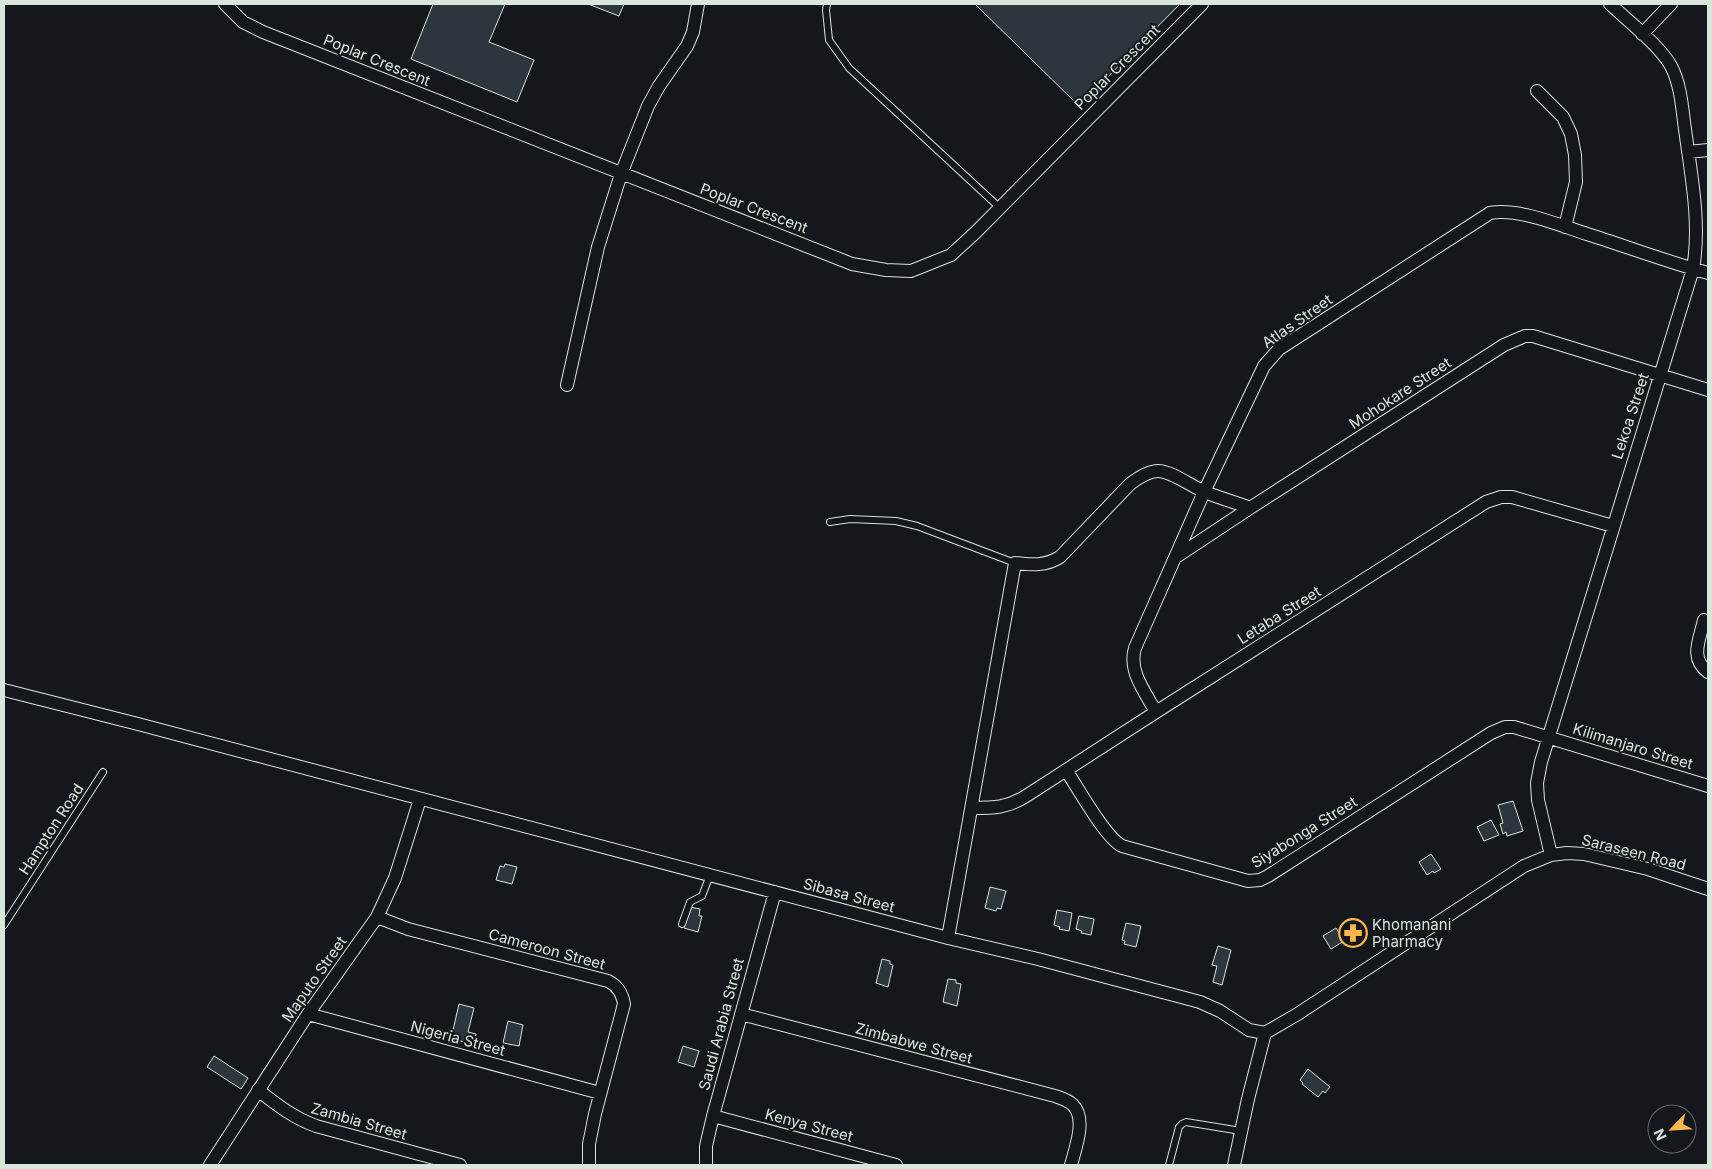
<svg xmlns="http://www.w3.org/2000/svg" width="1712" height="1169" viewBox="0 0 1712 1169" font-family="Inter,sans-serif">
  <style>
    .building { fill: #2c363c; stroke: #d8e6dc }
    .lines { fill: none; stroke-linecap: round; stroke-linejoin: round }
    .lane-casing { stroke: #d8e6dc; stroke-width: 8 }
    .street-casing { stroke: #d8e6dc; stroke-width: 14 }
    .lane { stroke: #14181c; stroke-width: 6 }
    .street { stroke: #14181c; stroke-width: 12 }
    .labels { text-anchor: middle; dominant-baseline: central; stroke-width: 4; stroke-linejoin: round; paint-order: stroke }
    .street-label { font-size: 15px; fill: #d8e6dc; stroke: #14181c }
    .poi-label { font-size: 15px; fill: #d8e6dc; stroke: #14181c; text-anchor: start }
  </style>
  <rect width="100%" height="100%" fill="#14181c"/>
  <!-- building -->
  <path class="building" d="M433,4H505L489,42L534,60L517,102L411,59Z
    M588,4H624L619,16Z
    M975,4H1180L1079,106Z
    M1513,801L1523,831L1507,836L1506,832L1503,834L1500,824L1503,823L1498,805Z
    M1491,820L1499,835L1484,841L1477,827Z
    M1431,854L1441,869L1434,873L1433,871L1427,875L1419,862Z
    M505,864L517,867L512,884L496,880L500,866L504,867Z
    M990,887L1006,891L1001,909L997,908L996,911L985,908Z
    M689,907L700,909L699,916H702L698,932L684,928Z
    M1057,910L1072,913L1069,931L1059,929L1060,927L1054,925Z
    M1079,916L1094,919L1091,935L1081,933L1082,931L1076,929Z
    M1352,919L1360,931L1349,938L1341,927Z
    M1126,923L1141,926L1136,947L1124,944L1125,941L1122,940Z
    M1336,928L1344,941L1331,949L1323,936Z
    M1218,946L1231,950L1222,985L1213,982L1217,966L1212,965Z
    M882,959L890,961V964L893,965L888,987L876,983Z
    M948,979L956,980V983L961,984L957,1006L943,1002Z
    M459,1004L474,1008L468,1032L476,1034L474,1044L451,1039Z
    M508,1021L523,1025L519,1046L503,1043Z
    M683,1046L699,1051L694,1067L678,1062Z
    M214,1056L248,1078L241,1089L207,1067Z
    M1308,1069L1330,1087L1325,1093L1323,1091L1318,1097L1302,1084L1303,1083L1300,1080Z"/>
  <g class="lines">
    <defs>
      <path id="lane" d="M827,4L826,10L829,40L849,68L1000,208
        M830,522L850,519L896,521L917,526L1015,563
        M682,924L690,902L702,896L710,875
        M4,925L103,772
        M1169,1165L1179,1127L1182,1124L1186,1122L1241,1131"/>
      <path id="street" d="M225,4L243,22L263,32L852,264L886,270L911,271L951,255L975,233L1202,4
        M1642,34L1671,4
        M1537,91L1563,117L1571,134L1575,155L1576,182L1565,227
        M1688,152L1708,150
        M567,385L598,247L621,174L648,106L659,86L687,46L693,32L698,4
        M1176,557L1250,508L1504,345L1525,336H1533L1708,390
        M1704,620C1700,639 1689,658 1708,672
        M4,690L138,724L948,938L1038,959L1200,1002L1220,1011L1249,1030L1265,1033
        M1156,712C1145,692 1128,671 1135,648L1204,492L1264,366L1279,349L1490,213C1519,208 1559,225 1587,234C1628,247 1668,262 1708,273
        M1066,770C1078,788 1105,837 1122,846L1248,881L1260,880L1268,876L1491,733L1505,727H1514L1708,786
        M972,808C994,808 1007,808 1026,796L1156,712L1486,502L1501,497H1512L1613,526
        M1551,855L1538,800L1537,783L1541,762L1693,269C1701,223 1691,175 1685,129C1682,108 1681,85 1671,66C1660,46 1627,20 1610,4
        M377,917L408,929L608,981C618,986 622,993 624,1004L595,1114L589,1144V1165
        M948,938L1015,563C1032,565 1046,566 1060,557L1130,484C1138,478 1148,471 1158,471C1172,471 1192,487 1205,492C1219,498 1235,502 1250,508
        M308,1014L600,1093
        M741,1014L1055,1096C1061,1098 1068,1100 1073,1105C1087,1119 1075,1149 1071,1165
        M258,1090C277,1105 294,1118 316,1126L460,1165
        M713,1116L896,1165
        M210,1165L308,1014L377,917L395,878L420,799
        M706,1165V1146L713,1116L775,892
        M1234,1165L1248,1099L1265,1033L1296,1015L1524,866L1551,855L1567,853L1584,854L1648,869L1708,889"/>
    </defs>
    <!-- lane casing -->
    <use href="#lane" class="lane-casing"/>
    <!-- street casing -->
    <use href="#street" class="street-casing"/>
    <!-- lane -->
    <use href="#lane" class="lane"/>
    <!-- street -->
    <use href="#street" class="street"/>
  </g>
  <!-- icons -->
  <defs>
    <symbol id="pharmacy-ring" viewBox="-11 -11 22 22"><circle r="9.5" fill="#14181c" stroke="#ffb74d" stroke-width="1.5"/><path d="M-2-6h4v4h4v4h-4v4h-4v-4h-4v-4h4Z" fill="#ffb74d"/></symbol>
  </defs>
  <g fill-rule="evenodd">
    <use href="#pharmacy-ring" x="1337" y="917" width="32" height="32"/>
  </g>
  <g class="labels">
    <!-- street labels -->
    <g class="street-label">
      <text transform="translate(377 60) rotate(22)">Poplar Crescent</text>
      <text transform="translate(1117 67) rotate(-45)">Poplar Crescent</text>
      <text transform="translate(754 208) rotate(21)">Poplar Crescent</text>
      <text transform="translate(1297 321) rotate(-35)">Atlas Street</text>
      <text transform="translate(1400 393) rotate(-33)">Mohokare Street</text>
      <text transform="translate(1630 416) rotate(-72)">Lekoa Street</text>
      <text transform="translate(1279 615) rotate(-32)">Letaba Street</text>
      <text transform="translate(1633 746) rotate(17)">Kilimanjaro Street</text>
      <text transform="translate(51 829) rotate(-57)">Hampton Road</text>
      <text transform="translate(1304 832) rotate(-32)">Siyabonga Street</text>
      <text transform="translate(1634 852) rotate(14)">Saraseen Road</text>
      <text transform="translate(849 895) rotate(15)">Sibasa Street</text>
      <text transform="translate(547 949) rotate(15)">Cameroon Street</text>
      <text transform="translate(314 979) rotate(-55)">Maputo Street</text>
      <text transform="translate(721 1024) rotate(-75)">Saudi Arabia Street</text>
      <text transform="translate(458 1038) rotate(15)">Nigeria Street</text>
      <text transform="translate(914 1043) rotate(15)">Zimbabwe Street</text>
      <text transform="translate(359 1121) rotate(16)">Zambia Street</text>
      <text transform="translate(809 1125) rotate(15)">Kenya Street</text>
    </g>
    <!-- poi labels -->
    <g class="poi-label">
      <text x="1372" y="924">Khomanani<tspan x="1372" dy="17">Pharmacy</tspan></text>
    </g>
  </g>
  <!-- border -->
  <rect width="1712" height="1169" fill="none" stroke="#d8e6dc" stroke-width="10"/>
  <!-- north arrow -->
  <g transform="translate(1672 1129) rotate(245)"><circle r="24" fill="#14181c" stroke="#626a69"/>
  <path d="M0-4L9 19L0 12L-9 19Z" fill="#ffb74d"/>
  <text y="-8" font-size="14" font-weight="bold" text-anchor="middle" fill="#d8e6dc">N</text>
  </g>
</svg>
